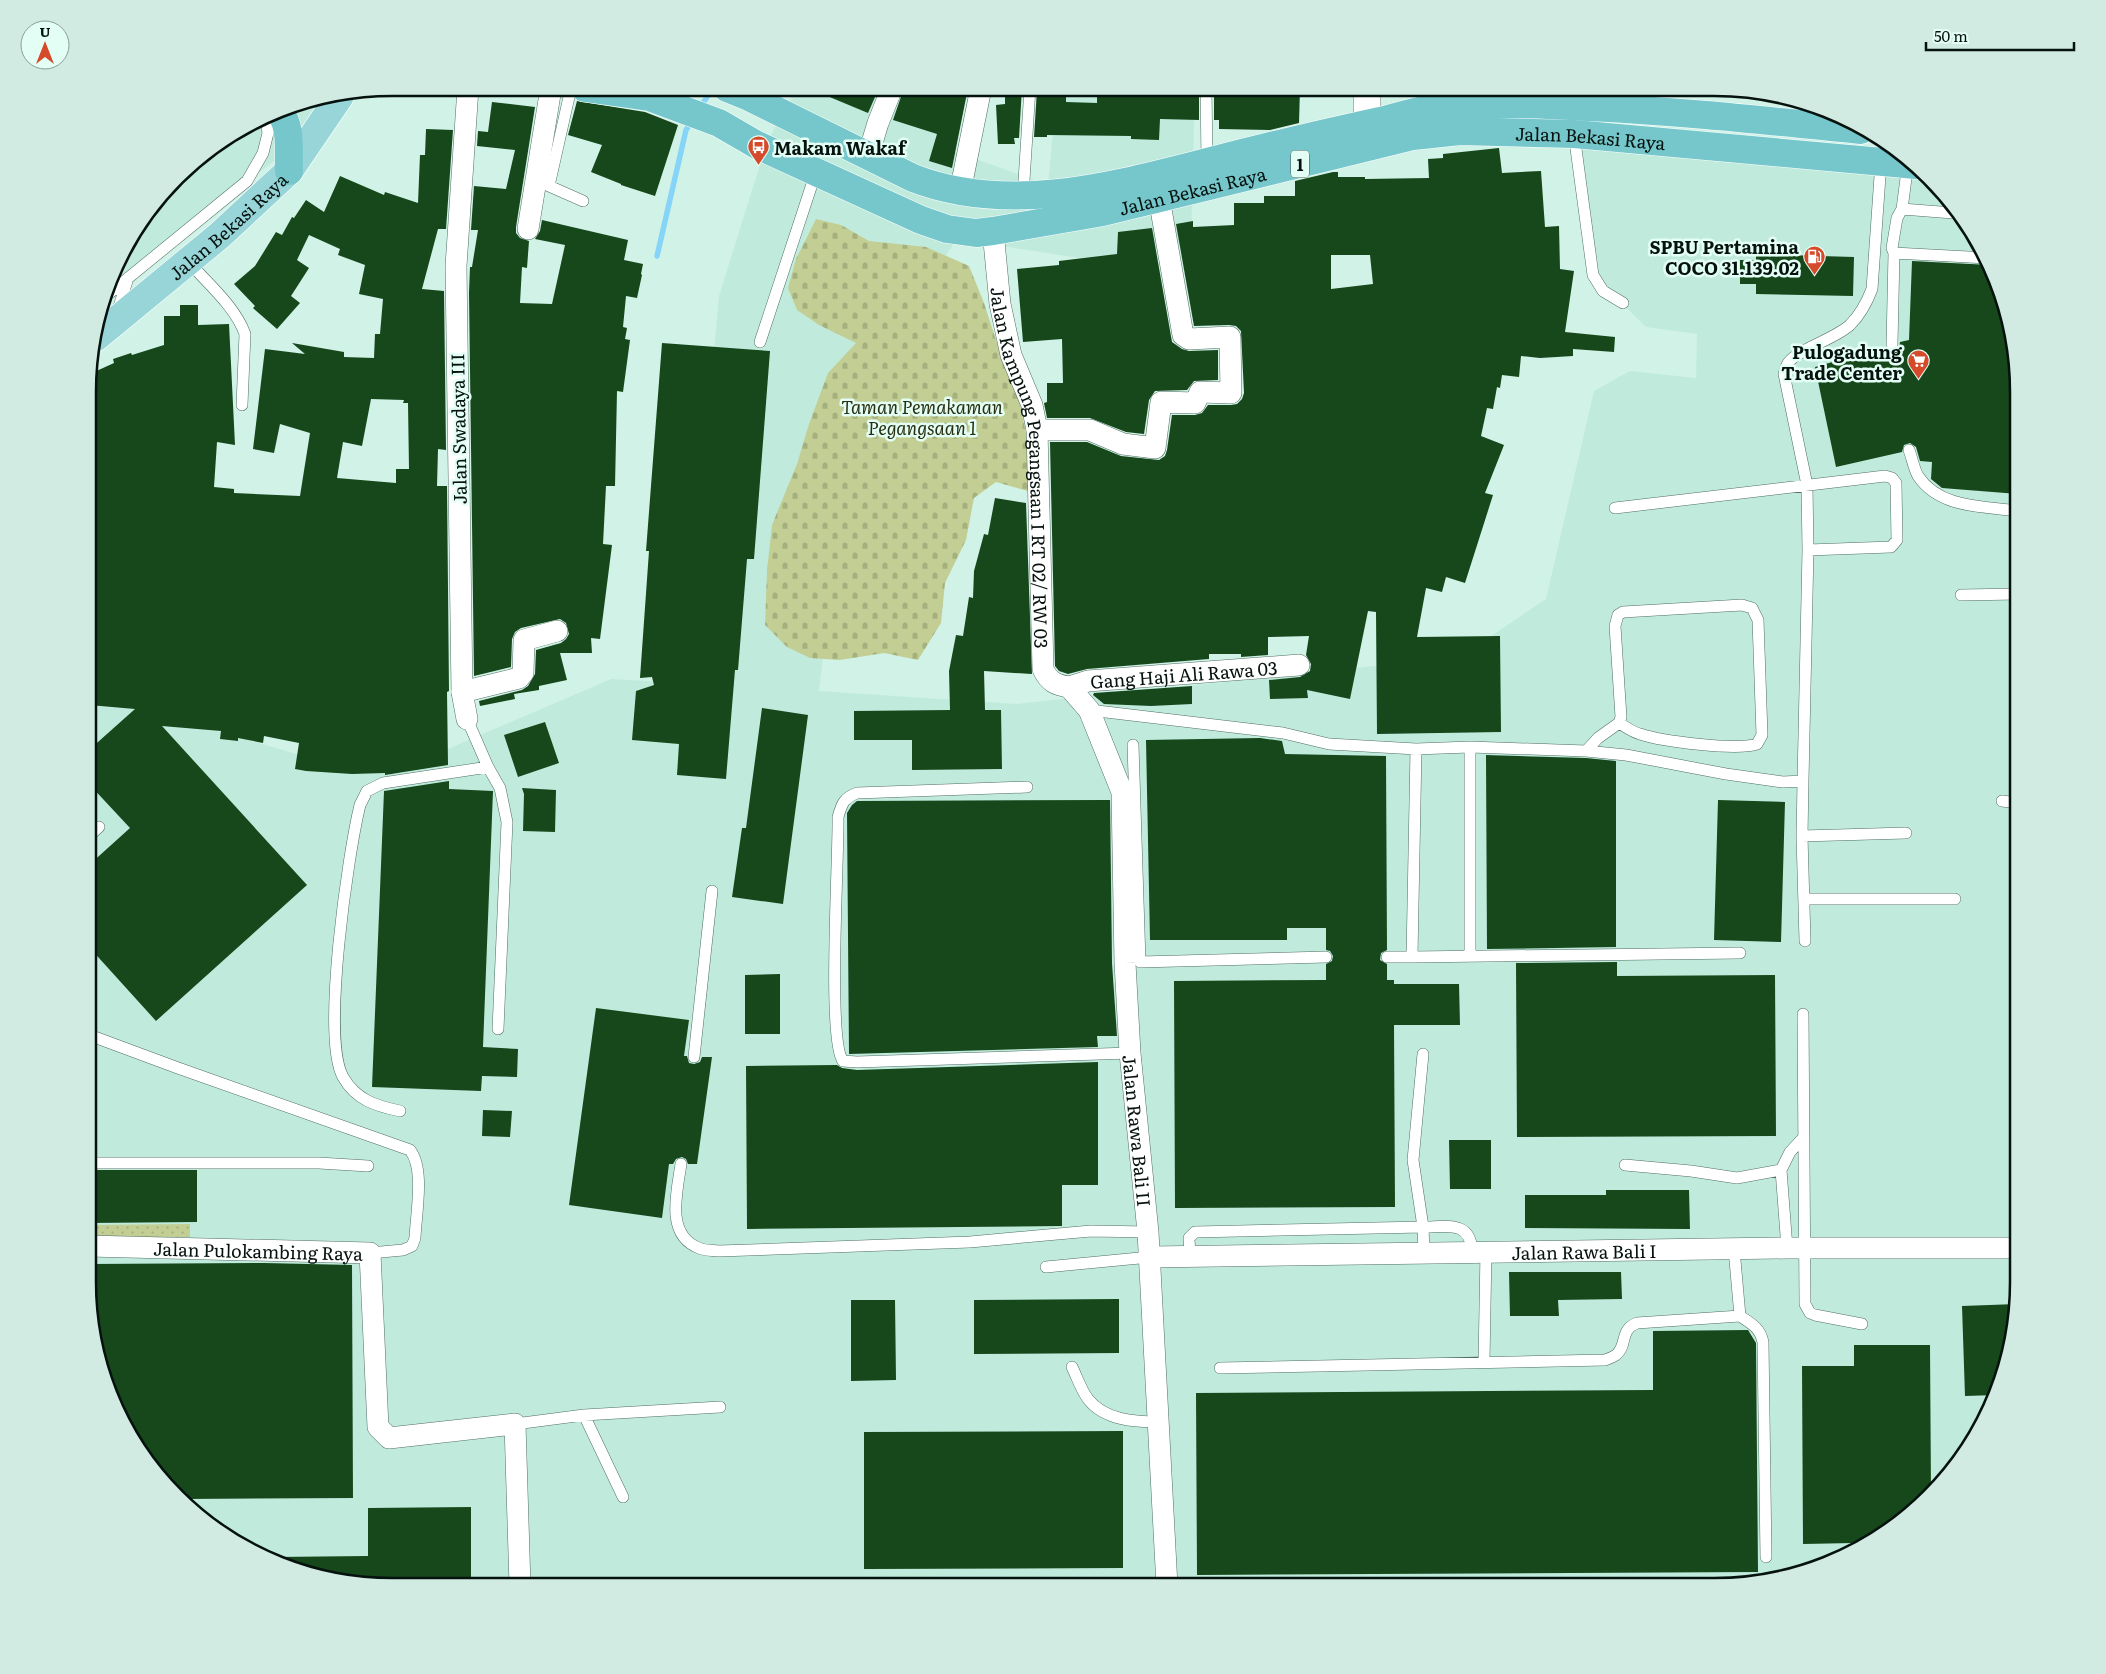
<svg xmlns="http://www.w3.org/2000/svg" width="2106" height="1674" viewBox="0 0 2106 1674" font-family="Literata,serif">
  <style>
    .built { fill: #c0ebdc }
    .grass { fill: url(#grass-dots) }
    .cemetery { fill: url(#cemetery-stones) }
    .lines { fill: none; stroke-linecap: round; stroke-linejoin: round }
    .stream { stroke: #86d4f7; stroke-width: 5.5 }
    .building { fill: #16481b; fill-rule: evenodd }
    .service-casing { stroke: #516e65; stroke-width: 12 }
    .minor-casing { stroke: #516e65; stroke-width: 22 }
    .tertiary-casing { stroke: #516e65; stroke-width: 28 }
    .primary-casing { stroke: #fff; stroke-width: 29 }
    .trunk-casing { stroke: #fff; stroke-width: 29 }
    .service { stroke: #fff; stroke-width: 11 }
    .minor { stroke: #fff; stroke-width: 21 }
    .tertiary { stroke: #fff; stroke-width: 26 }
    .primary { stroke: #98d5d9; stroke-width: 28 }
    .trunk { stroke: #76c7cc; stroke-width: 28 }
    .labels { text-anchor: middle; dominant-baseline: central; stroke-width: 5; stroke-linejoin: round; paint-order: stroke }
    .shield { fill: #e3fef4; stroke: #485953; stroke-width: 1 }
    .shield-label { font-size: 16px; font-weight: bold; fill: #06120e }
    .street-label { font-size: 18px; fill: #06120e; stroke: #e3fef4 }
    .poi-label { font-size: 18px; font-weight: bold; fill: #06120e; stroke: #e3fef4; text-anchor: end }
    .park-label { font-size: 18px; font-style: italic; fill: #292e10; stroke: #e3fef4 }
    .rim { fill: none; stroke: #06120e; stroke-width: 2.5 }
  </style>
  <defs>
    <pattern id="grass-dots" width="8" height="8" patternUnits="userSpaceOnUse" patternTransform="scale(1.25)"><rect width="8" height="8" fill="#c2ce93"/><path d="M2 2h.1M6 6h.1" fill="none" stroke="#a5b07e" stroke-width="1.8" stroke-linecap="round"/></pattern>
    <pattern id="cemetery-stones" width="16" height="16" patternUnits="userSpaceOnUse" patternTransform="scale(1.25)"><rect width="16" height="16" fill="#c2ce93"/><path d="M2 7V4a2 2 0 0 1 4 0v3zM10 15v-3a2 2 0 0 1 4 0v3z" fill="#a5b07e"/></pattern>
  </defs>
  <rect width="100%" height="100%" fill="#d1f2e7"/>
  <!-- built -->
  <path class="built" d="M797,88H969L951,150L1048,185L1057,88H1195L1191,242L1085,259L957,239L893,334L828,612L819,691L1016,704L1460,657L1546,599L1594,391L1630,371L1696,378L1697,334L1646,327L1593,275L1574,134L1915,163L1987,258L2013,333L2018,392V1302L1995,1398L1943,1483L1883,1535L1830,1563L1713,1586H373L276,1563L191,1511L119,1417L88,1302L89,702L148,706L218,731L337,766L443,751L611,679L684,683L719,296L767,142Z
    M334,97L328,119L112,287L128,240L192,163L294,104Z
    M1802,104L1830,111L1833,112H1803Z"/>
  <!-- grass -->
  <path class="grass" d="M190,1224V1237H88V1225Z"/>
  <!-- cemetery -->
  <path class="cemetery" d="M816,219L841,225L869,241L926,247L969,266L984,303L996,340L1018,394L1028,443V491L996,482L974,498L966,540L945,583L941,623L918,660L884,653L840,660L810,658L787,647L765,625L767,571L772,525L797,464L809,424L828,373L856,343L819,325L797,310L788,288L796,259Z"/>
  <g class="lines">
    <!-- stream -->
    <path class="stream" d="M699,109L713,88
      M657,256L686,130L692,121"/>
  </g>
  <!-- building -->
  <path class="building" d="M808,88H879L868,113Z
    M904,88H968L952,168L929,161L937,134L893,120Z
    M1005,88H1022L1019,138H1014L1015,144H998L996,105L1005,104Z
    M1097,88L1199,93V120L1160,119L1159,140L1131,139V136L1047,135V137H1034L1037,90L1066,89V102L1097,103Z
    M1220,88H1300L1299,123L1270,130L1219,129V120H1214V94H1220Z
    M577,101L645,112L678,125L655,196L621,185V184L591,172L602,145L568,135Z
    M492,102L535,107L516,227V233L520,238L529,241L527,268L522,267L520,303L552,304L565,245L535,239L540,231L542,220L628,240L624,260L643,264L641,274L642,275L637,298L626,296L623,327L627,328L625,339L630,340L623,392L617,391L615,486H606L603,544L612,545L600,639L591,638L592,653H560L567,680L539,686V690L514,694L515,699L480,706L479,701L522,690L528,686L535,674L536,650L561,643L566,639L569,634L566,623L560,619L521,628L515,632L512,639L511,667L474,676L469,293L470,267H472L478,230H471L474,186L506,189L515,150L477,146L478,131L488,132Z
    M426,129L453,130L446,229H438L422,289L444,291L446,450L438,449L437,486H447L449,691L447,692L448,765L385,775V773L352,774L306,771L295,769L299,743L264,736L263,743L238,738V741L220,739L221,731L162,726L307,885L156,1021L89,947V865L130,828L89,784V750L135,709L89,705L90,386L97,384L92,373L114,363L113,359L131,353L132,355L164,345V316H180V305H198V325L229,324L235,445L217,442L214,487L234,489V493L300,496L310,433L280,424L274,453L253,449L265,349L305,354L292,343L344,352V357L374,358L375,334H380L383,299L359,294L365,265L338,255L340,249L309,235L297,260L309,268L291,296L300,303L277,329L253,308L255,306L234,284L255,266L276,232L282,235L292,217L294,218L306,200L324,212L340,176L384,195L385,192L418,203L420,155H425ZM371,399L404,400L403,403H408L409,469H396V483L337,478L343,442L362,446Z
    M1499,148L1502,173L1541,171L1545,227L1559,226L1560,269L1574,271L1565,332L1615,337L1614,352L1573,349V356L1540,358L1521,356L1519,377L1502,375L1500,388L1497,387L1493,409L1487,408L1481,436L1504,445L1485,493L1493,495L1465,583L1446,577L1442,592L1426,588L1417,637L1500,636L1501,732L1377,734L1376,612L1368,611L1350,699L1307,690L1308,698L1270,699L1269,680L1300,677L1310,671L1311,664L1306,655L1309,636L1268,637V655L1241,657V654H1209V659L1087,669L1068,674L1059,671L1055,666L1050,442H1087L1121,456L1159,460L1165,456L1167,450L1172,415H1195L1202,413L1208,405H1231L1237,404L1242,399L1244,393L1241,331L1236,326L1229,325L1194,326L1176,224L1193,221V227L1234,225V203H1264V196H1295V181L1333,172H1338V177H1365V179L1429,178L1428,159L1443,158V154ZM1331,255H1370L1373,284L1331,289Z
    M1152,228L1172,342L1182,349L1189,351L1218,350V380L1194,381L1187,390L1155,391L1149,400L1144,434L1126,432L1090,418H1047L1044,403L1047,402V383H1063L1062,339L1023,342L1017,269L1059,265V261L1117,254L1118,232Z
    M1756,254L1854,257L1853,296L1756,294V284H1740V260H1756Z
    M1912,261L1990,265L2013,333L2018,392V494L1942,488L1931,479L1932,462L1920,461L1916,447L1910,443L1904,445L1902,452L1836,467L1815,367L1885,347L1889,352H1895L1899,348L1900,342L1909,340Z
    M662,343L770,351L754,559H747L738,670H735L726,779L677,775L679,744L632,740L636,691L654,685L652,677L640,678L649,551H646Z
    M995,498L1026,503L1032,674L984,671L985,710H1001L1002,769L912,770V740H854V711L950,710L949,671L956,635L963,636L969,597L973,598L974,571L984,534L988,535Z
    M1192,686V704L1151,706L1104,704L1093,695L1094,693Z
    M762,708L808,715L783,904L732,897L742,828H746Z
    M545,722L559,763L518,777L504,735Z
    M1260,738L1282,741L1285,754L1386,756L1387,950L1381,953L1380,960L1387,964V980H1394V984H1459L1460,1025H1394L1395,1207L1175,1208L1174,981L1326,980V964L1332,961L1333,956L1330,951L1326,950V928H1287V940H1150L1146,740Z
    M1486,755L1586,758L1616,761V947L1487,949Z
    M449,781V789L493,791L483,1047L518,1049L517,1077L482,1076L481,1091L372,1087L384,791Z
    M522,788L556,790L555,832L523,831L524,794Z
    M1110,800L1112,963L1117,1036H1097L1098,1047L849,1054L847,813L852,805L857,801Z
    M1718,800L1785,802L1781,942L1714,940Z
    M1617,962V976L1775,975L1776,1136L1517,1137L1516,963Z
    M780,974V1034H745V975Z
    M596,1008L689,1020L684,1056H687L689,1063L694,1064L700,1062L702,1057H712L697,1164H688L686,1159L682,1157L676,1159L673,1164H669L662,1218L569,1205Z
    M1098,1062V1185H1062V1226L747,1229L746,1066L837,1065L842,1068L857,1070Z
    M483,1110L512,1111L510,1137L482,1136Z
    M1449,1140H1491V1189H1450Z
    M88,1170H197V1222L88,1223Z
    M1606,1190H1689L1690,1229L1525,1228V1195H1606Z
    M264,1263L352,1265L353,1498L182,1499L119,1417L88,1302V1264Z
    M1509,1272H1621L1622,1299L1558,1300L1559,1316H1510Z
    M1119,1299V1353L974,1354V1300Z
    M851,1300H895L896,1380L851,1381Z
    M2017,1304L1996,1395L1965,1396L1962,1306Z
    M1748,1330L1756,1343L1758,1572L1197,1575L1196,1393L1653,1390V1331Z
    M1854,1345H1930L1931,1493L1883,1535L1854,1550V1543L1803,1544L1802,1366H1854Z
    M1123,1431V1568L864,1569V1432Z
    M471,1507V1586H373L275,1563V1557L368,1556V1508Z"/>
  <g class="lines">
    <defs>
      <path id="service" d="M571,88L549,186L583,201
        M1206,88L1207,161
        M1375,88V123
        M1574,134L1593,275L1603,291L1623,303
        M1023,196L1030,88
        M1902,209L1953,213
        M1894,253L1987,258
        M188,261C207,283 235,306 245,334L242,405
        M111,292L247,181L263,153L268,133L266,120
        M117,313L128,278
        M760,342L816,172
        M1892,345L1894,253L1892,248L1897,218L1902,209L1908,163
        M1909,450C1912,458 1914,469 1918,476C1940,509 1984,506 2018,511
        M1615,508L1885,476L1892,478L1896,483L1897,540L1891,547L1808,550
        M1961,595L2018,594
        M1089,710L1283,733L1329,744L1416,749L1470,747L1586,751L1626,755L1726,774L1783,782L1803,781L1808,550L1807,485L1784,374C1785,371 1786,366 1788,363C1798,349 1835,339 1850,325C1861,314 1867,302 1872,289L1881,162
        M467,719L488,767L500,788L507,822L498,1029
        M1133,745L1140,962L1326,957
        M1416,749L1412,957L1740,953
        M1586,751L1598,738L1619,723L1621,717L1615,626L1618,615L1623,612L1742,605L1752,608L1758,620L1762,735L1757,744C1736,751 1661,741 1640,734C1632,732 1626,727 1619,723
        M1803,781L1802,836L1805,941
        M1027,787L857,793C844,798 842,803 838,817C839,854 827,1041 843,1061L857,1062L1130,1053
        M2002,801L2018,803
        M89,836L99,827
        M1802,836L1906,833
        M1805,899H1955
        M1387,957H1412
        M1470,957V747
        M1803,1014L1805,1304L1810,1313L1815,1315L1862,1324
        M89,1035L178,1068L410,1150C425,1169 416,1213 415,1238L412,1246L403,1250L370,1253
        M1423,1054L1413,1160L1423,1227C1447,1227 1471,1220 1472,1252
        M694,1057L712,891
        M400,1111C376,1106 356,1100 343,1077C321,1038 348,854 360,805L367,791L383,783L488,767
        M88,1163H319L368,1166
        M681,1164C677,1192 665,1235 699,1248C705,1251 713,1250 719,1251L970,1242L1091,1231L1148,1232
        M1625,1165L1691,1171L1737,1178L1781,1170L1787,1248
        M1781,1170L1790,1152L1803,1138
        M1190,1256L1189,1238L1195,1232L1423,1227L1424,1252
        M1046,1267L1150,1257
        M1740,1316C1752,1324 1760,1328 1763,1342L1766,1557
        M1484,1362L1486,1251
        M1072,1367C1077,1377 1081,1390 1088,1399C1104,1420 1135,1422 1158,1422
        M1220,1368L1605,1360C1608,1359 1613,1357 1616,1355C1628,1345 1619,1330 1637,1323L1740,1316L1734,1249
        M584,1415L720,1407
        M515,1424L584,1415L623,1497"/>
      <g id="minor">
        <path d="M1360,88L1364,92V125"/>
        <path d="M868,156L878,123L892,88"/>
        <path d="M958,192L963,177L981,88"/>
        <path d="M528,229L551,88"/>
        <path id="s1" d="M993,231L1000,304L1011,355L1032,405L1037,430L1043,669C1049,682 1056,685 1069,687"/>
        <path d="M1037,430H1090L1123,444L1155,448L1161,402L1195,403L1200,392L1231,393L1230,337L1189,339L1183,335L1159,198"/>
        <path id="s2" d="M1069,687L1089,710L1122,792L1125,963L1130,1053L1148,1232L1167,1586"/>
        <path id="s3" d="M1069,687L1088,681L1299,665"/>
        <path d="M462,692L519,678L523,673L524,640L557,631"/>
        <path d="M467,719L462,692L456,266L468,88"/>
        <path id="s4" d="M88,1246L370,1253L378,1427L389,1438L515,1424L520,1586"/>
        <path id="s5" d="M1150,1257L1787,1248H2018"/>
      </g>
      <path id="tertiary" d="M1644,109L1645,88"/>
      <g id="primary">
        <path id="s6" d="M95,338L220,235L289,171L340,96"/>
      </g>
      <g id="trunk">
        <path id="s7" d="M585,88L649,97L719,123L757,145L921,220L947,229L976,233L993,231L1103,212L1413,136L1460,131L1574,134L1916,165"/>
        <path d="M727,88L747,96L913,178C1008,215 1112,186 1207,162C1261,148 1316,135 1371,123C1394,119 1414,110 1437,108C1486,102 1537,104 1587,107C1678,111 1770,121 1861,130"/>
        <path d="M280,112C292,127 288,153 289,171"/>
      </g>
    </defs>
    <!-- service casing -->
    <use href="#service" class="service-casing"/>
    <!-- minor casing -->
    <use href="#minor" class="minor-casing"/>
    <!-- tertiary casing -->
    <use href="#tertiary" class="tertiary-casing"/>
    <!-- primary casing -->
    <use href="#primary" class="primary-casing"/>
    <!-- trunk casing -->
    <use href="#trunk" class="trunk-casing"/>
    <!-- service -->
    <use href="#service" class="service"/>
    <!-- minor -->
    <use href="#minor" class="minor"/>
    <!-- tertiary -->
    <use href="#tertiary" class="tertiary"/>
    <!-- primary -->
    <use href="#primary" class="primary"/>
    <!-- trunk -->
    <use href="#trunk" class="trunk"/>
  </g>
  <!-- icons -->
  <defs>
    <symbol id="bus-pin" viewBox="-11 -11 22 30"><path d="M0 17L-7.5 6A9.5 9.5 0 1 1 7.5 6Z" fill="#d44a2a" stroke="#e3fef4"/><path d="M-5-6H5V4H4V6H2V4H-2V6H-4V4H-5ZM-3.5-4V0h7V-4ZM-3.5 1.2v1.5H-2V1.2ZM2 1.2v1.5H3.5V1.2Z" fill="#fff"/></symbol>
    <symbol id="fuel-pin" viewBox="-11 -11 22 30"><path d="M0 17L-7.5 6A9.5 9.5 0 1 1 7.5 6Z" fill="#d44a2a" stroke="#e3fef4"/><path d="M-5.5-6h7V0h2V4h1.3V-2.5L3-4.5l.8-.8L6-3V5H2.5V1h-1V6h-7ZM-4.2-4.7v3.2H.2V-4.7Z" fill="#fff"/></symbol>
    <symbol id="supermarket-pin" viewBox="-11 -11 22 30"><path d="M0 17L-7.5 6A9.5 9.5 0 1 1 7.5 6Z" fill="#d44a2a" stroke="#e3fef4"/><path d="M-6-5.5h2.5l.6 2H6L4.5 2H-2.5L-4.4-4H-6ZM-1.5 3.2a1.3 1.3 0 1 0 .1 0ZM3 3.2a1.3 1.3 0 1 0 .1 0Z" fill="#fff"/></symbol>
  </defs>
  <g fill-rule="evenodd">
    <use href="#bus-pin" x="746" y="134" width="25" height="34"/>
    <use href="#fuel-pin" x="1802" y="244" width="25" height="34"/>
    <use href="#supermarket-pin" x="1906" y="348" width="25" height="34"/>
  </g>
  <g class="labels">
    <!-- shield labels -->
    <rect class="shield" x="1291" y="150.5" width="18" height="27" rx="4"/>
    <g class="shield-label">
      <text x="1300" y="164">1</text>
    </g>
    <!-- street labels -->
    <g class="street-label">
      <text stroke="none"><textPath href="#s7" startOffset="1046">Jalan Bekasi Raya</textPath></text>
      <text stroke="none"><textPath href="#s7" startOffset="641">Jalan Bekasi Raya</textPath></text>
      <text stroke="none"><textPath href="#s6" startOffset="174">Jalan Bekasi Raya</textPath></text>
      <text transform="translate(458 429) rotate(-91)">Jalan Swadaya III</text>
      <text stroke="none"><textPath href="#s1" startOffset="240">Jalan Kampung Pegangsaan I RT 02/ RW 03</textPath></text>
      <text stroke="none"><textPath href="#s3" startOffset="116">Gang Haji Ali Rawa 03</textPath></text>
      <text stroke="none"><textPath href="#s2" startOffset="458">Jalan Rawa Bali II</textPath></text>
      <text stroke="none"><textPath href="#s5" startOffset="434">Jalan Rawa Bali I</textPath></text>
      <text stroke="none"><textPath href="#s4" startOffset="170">Jalan Pulokambing Raya</textPath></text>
    </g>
    <!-- poi labels -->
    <g class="poi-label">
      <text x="774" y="147" text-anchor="start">Makam Wakaf</text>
      <text x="1799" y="246">SPBU Pertamina<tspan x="1799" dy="21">COCO 31.139.02</tspan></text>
      <text x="1902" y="351">Pulogadung<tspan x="1902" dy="21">Trade Center</tspan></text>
    </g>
    <!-- park labels -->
    <g class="park-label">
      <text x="922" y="406">Taman Pemakaman<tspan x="922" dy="21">Pegangsaan 1</tspan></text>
    </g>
  </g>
  <!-- crop -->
  <path d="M0 0H2106V1674H0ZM392 96H1714A296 296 0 0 1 2010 392V1282A296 296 0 0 1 1714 1578H392A296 296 0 0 1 96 1282V392A296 296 0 0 1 392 96Z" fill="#d1ebe2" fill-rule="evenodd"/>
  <path class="rim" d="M392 96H1714A296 296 0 0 1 2010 392V1282A296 296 0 0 1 1714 1578H392A296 296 0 0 1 96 1282V392A296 296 0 0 1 392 96Z"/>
  <!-- north arrow -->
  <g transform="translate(45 45)"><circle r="24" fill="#e3fef4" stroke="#8ba098"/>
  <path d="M0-4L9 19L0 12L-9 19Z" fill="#d44a2a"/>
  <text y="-8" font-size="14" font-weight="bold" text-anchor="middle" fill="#06120e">U</text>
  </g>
  <!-- scale -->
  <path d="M1926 42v8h148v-8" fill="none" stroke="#06120e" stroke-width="2.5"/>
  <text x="1934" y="42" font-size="15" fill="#06120e" stroke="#e3fef4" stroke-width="4" paint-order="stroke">50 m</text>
</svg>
